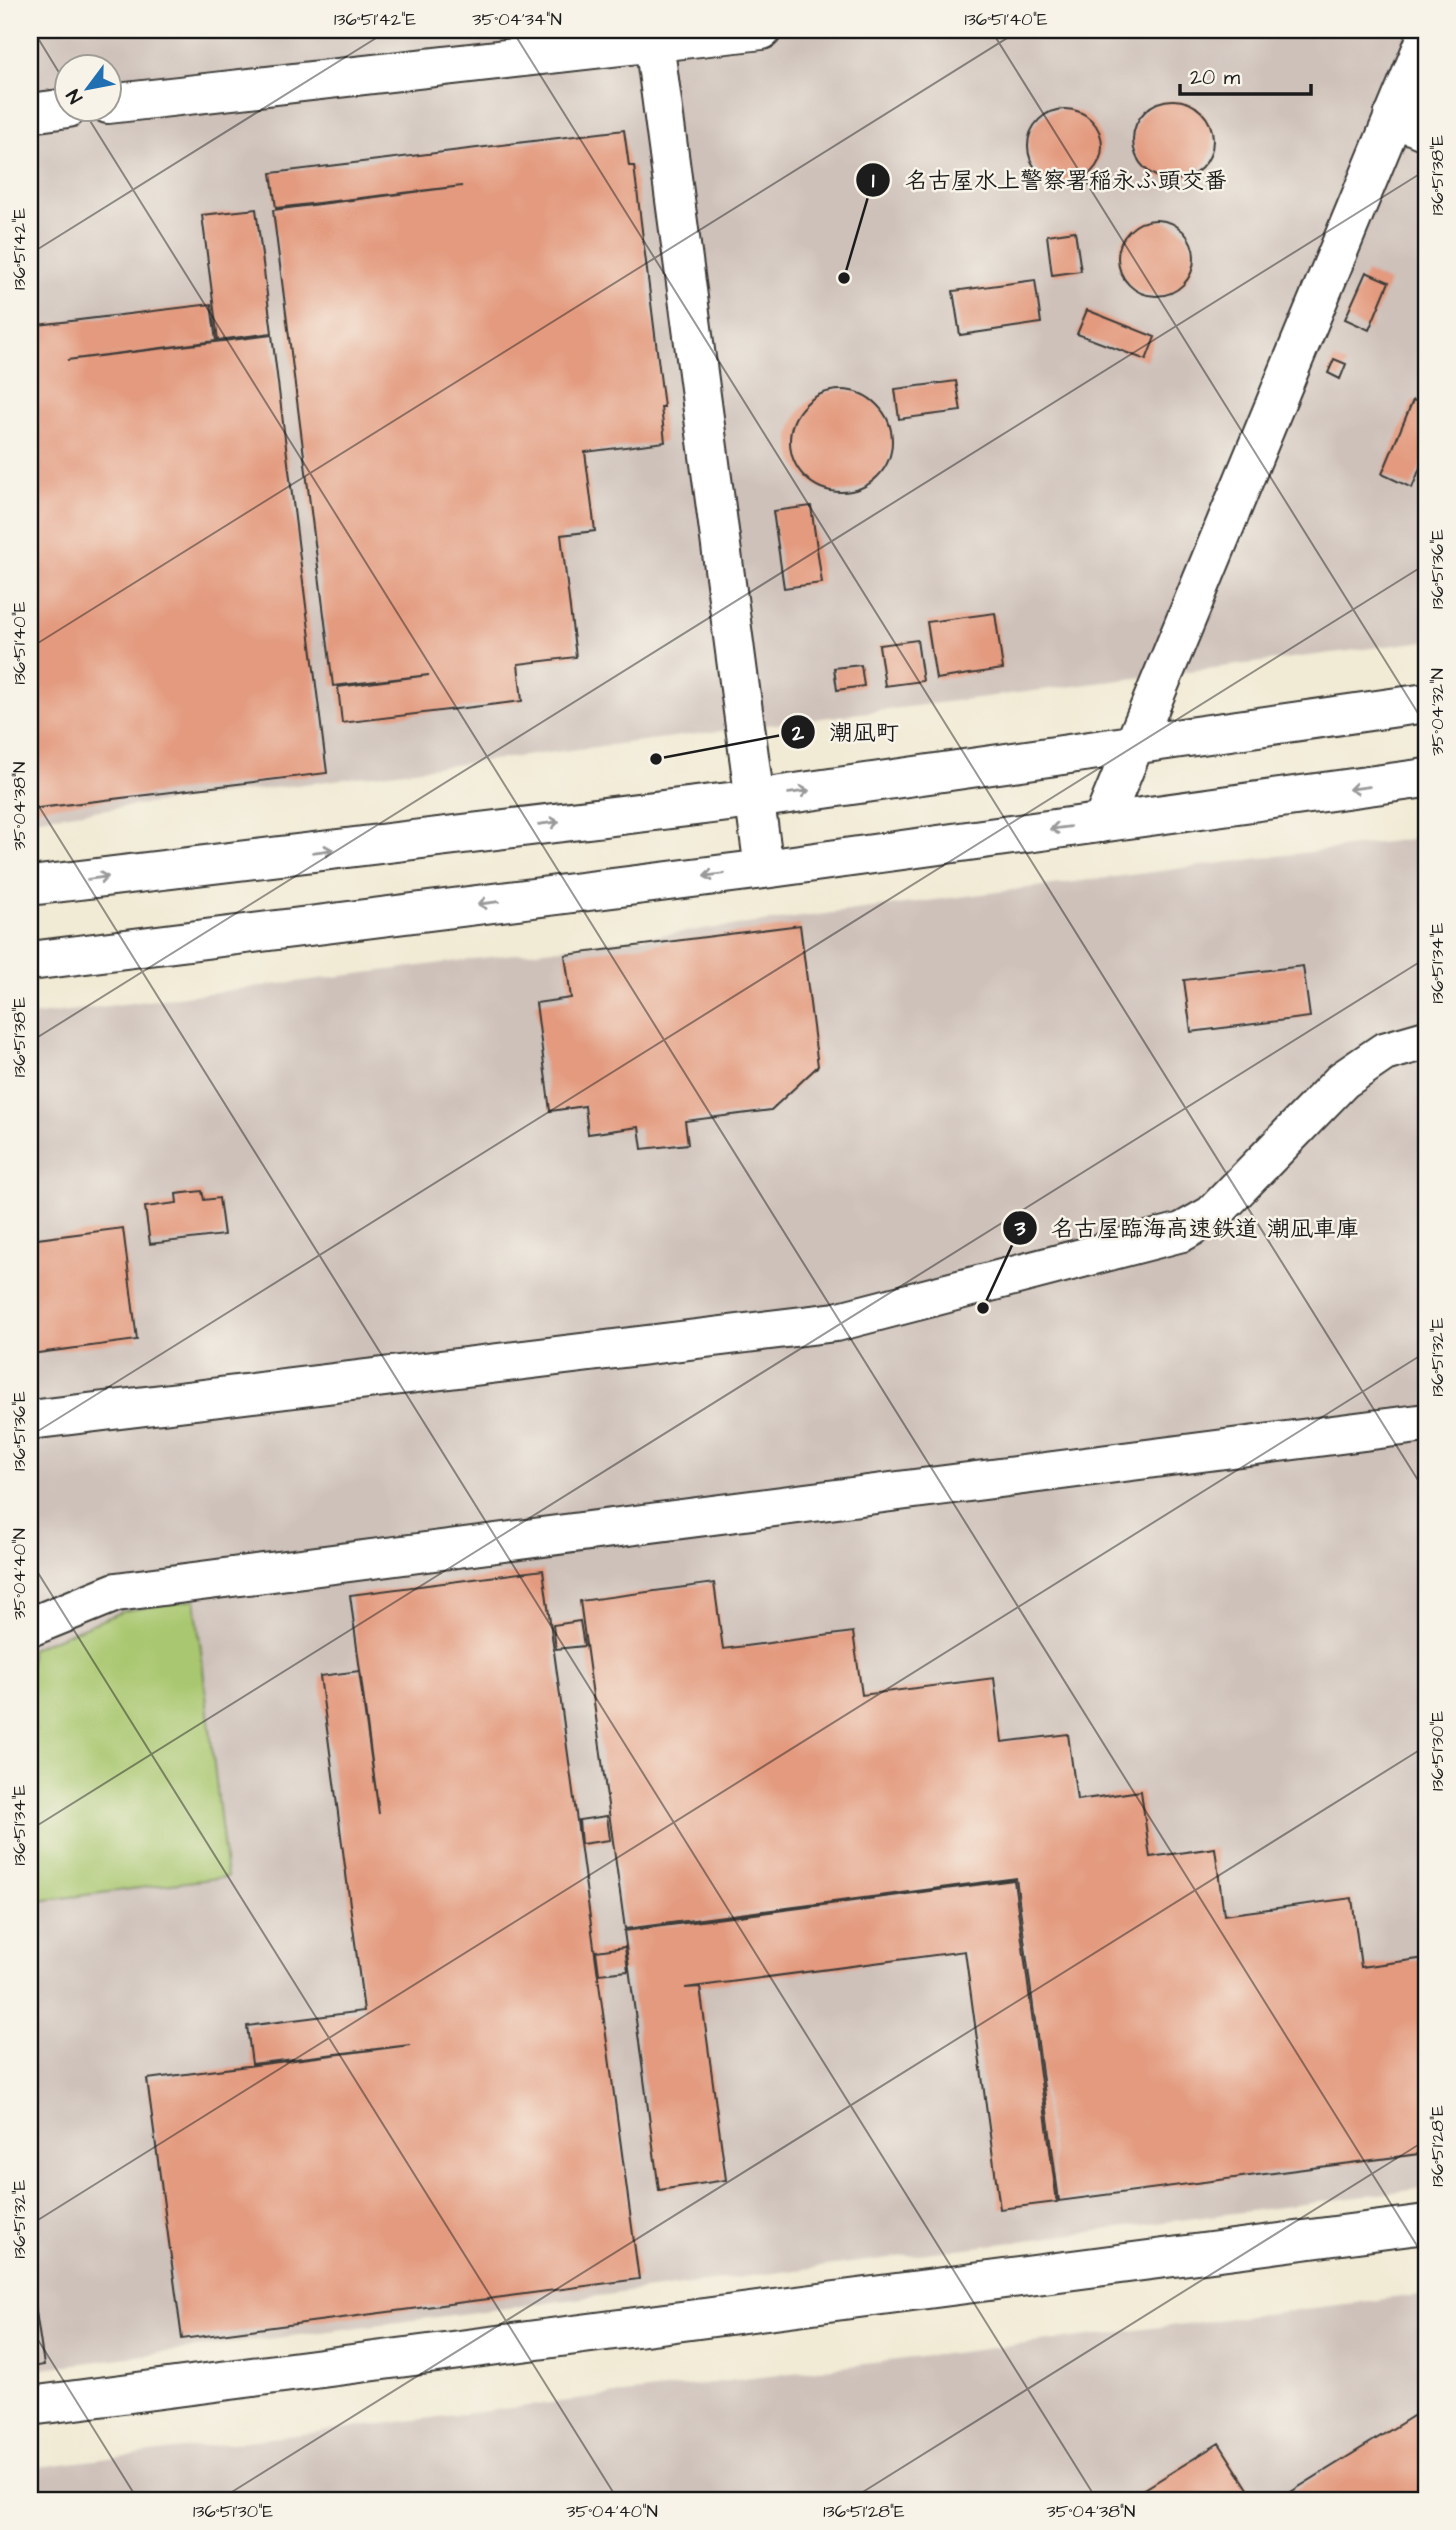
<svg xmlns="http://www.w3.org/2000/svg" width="1456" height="2530" viewBox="0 0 1456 2530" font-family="'Architects Daughter','Klee One',sans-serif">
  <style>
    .industrial { fill: #cec1ba; fill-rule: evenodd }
    .green { fill: #a9c76f; stroke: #627246; stroke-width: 2 }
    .building { fill: #e39a7e }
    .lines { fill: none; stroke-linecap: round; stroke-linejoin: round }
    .minor-casing { stroke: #3c3b38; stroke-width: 42 }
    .minor { stroke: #fff; stroke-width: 38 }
    .oneway { stroke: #999 }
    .ticks { fill: none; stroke: #1c1c1c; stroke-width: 2; stroke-opacity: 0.45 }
    .leader { fill: none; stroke: #1c1c1c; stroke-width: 2.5 }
    .callout-dot { fill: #1c1c1c; stroke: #f7f3e8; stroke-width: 2.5 }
    .mark-label { font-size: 21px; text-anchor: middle; font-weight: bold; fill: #fff }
    .callout-label { font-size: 23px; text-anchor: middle; font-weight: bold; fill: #1c1c1c; stroke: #f7f3e8; stroke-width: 5; stroke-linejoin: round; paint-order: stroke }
    .neatline { fill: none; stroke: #1c1c1c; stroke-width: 2.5 }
    .ticks-label { font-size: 18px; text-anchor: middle; fill: #1c1c1c }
  </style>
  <rect width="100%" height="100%" fill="#f7f3e8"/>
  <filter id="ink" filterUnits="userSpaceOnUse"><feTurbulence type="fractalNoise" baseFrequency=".0143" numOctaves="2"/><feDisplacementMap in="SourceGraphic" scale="14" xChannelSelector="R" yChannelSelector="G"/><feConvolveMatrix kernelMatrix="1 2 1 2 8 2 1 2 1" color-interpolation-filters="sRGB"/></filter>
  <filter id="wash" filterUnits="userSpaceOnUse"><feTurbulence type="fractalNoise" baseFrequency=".00686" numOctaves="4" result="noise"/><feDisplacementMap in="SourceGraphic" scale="28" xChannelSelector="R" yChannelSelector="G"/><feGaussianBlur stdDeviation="1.57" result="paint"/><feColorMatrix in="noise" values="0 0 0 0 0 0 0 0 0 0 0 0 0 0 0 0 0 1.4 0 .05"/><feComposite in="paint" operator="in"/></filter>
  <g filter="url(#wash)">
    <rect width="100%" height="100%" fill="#f1ead4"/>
    <!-- industrial -->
    <path class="industrial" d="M30,30H1426V641L30,819ZM66,66H108V108H66Z
      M1426,837V2188L30,2370V1902L227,1877L124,1611L30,1649V1016Z
      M1426,2294V2500H30V2468Z"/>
    <!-- green -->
    <path class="green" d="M195,1599L227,1877L30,1902V1649L124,1611Z"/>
    <g id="blocks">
      <!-- building -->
      <path class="building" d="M1133 140a40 40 0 1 1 80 0a40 40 0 1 1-80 0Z
        M1028 146a37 37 0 1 1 74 0a37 37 0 1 1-74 0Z
        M624,130L629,166H634L664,407H661L665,442L585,452L595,531L561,535L576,657L518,664L522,701L342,723L338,687L429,675L333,686L273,210L462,186L276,208L271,173Z
        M256,209L272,333L218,340L202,215Z
        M1118 258a38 38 0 1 1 76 0a38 38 0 1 1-76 0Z
        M1075,231L1081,271L1052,275L1047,235Z
        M1366,272L1389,282L1369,330L1345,319Z
        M1035,280L1041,323L960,335L953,291Z
        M211,304L216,341L67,360L272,335L327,773L30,809V326Z
        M1087,310L1155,337L1146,360L1077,334Z
        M1334,359L1346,364L1340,379L1328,373Z
        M956,381L961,411L899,419L895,389Z
        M790 441a51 51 0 1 1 102 0a51 51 0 1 1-102 0Z
        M1413,400L1426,405V453L1412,488L1382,474Z
        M811,506L822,583L784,588L773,511Z
        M995,613L1003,669L936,679L927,622Z
        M917,640L923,681L885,686L879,645Z
        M861,665L864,686L837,690L834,668Z
        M800,925L818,1066L771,1110L685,1121L688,1144L642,1149L639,1127L588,1134L585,1106L550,1111L536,1003L571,998L565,955Z
        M1303,966L1310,1017L1191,1032L1184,980Z
        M202,1191L204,1200L219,1198L224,1235L150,1244L145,1207L177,1203L176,1194Z
        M123,1228L137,1340L30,1354V1240Z
        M543,1570L639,2279L182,2339L147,2079L410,2045L252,2064L247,2026L364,2011L320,1676L359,1671L379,1814L350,1595Z
        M714,1583L723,1649L853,1632L862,1695L994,1678L1002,1742L1068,1734L1077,1800L1141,1791L1150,1857L1215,1848L1224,1915L1352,1898L1361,1967L1426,1958V2153L1059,2201L1016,1878L625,1929L580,1601Z
        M580,1621L584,1646L556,1649L553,1625Z
        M607,1816L610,1840L581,1844L579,1820Z
        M1014,1880L1057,2202L1000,2209L965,1951L685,1988L700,1987L726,2180L659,2190L624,1931Z
        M625,1947L628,1971L599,1974L596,1951Z
        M30,2272L44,2365L31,2367L30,2356Z
        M1426,2408V2500H1278Z
        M1219,2443L1255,2500H1127Z"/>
    </g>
  </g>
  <g filter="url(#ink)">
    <use href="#blocks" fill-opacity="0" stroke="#3c3b38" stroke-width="2"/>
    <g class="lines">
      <defs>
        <path id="minor" d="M654,42L764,869
          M108,104L762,30
          M30,113L68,108
          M1393,117L1426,131
          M1102,823L1426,39
          M30,886L754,799L1426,703
          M30,961L764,869L1426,778
          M30,1420L836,1322L1182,1232L1212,1215L1343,1080L1384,1052L1426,1040
          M30,1627L116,1592L1426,1423
          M30,2406L1426,2224"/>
      </defs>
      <!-- minor casing -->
      <use href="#minor" class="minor-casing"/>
      <!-- minor -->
      <use href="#minor" class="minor"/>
    </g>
    <!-- one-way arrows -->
    <defs><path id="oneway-shaft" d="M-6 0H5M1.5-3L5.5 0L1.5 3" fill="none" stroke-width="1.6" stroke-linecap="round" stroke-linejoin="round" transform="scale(1.75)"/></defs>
    <g class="oneway">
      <use href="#oneway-shaft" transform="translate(1359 788) rotate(172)"/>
      <use href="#oneway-shaft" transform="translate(799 792) rotate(-8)"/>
      <use href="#oneway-shaft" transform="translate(549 823) rotate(-7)"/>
      <use href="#oneway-shaft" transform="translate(1060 828) rotate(172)"/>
      <use href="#oneway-shaft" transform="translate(323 851) rotate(-7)"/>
      <use href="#oneway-shaft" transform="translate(714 875) rotate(173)"/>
      <use href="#oneway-shaft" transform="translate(98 878) rotate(-7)"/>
      <use href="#oneway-shaft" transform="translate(488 903) rotate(173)"/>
    </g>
  </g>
  <!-- ticks -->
  <path class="ticks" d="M33,30L66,84M512,30L1426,1493M991,30L1426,726M82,108L1426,2260M30,254L389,30M30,648L1020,30M30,792L1097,2500M30,1042L1426,170M30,1436L1426,564M30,1560L618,2500M30,1830L1426,958M30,2225L1426,1352M30,2327L138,2500M219,2500L1426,1746M850,2500L1426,2140"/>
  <!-- callouts -->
  <path class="leader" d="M844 278L873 180M656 759L798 732M983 1308L1020 1228"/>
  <g class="callout-dot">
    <circle cx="844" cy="278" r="7"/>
    <circle cx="656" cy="759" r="7"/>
    <circle cx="983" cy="1308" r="7"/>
    <circle cx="873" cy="180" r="18"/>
    <circle cx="798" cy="732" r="18"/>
    <circle cx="1020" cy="1228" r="18"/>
  </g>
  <g class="mark-label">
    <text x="873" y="187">1</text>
    <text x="798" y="740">2</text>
    <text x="1020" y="1235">3</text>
  </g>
  <g class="callout-label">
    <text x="1066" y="188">名古屋水上警察署稲永ふ頭交番</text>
    <text x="864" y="740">潮凪町</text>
    <text x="1205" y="1236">名古屋臨海高速鉄道 潮凪車庫</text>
  </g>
  <!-- margin -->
  <rect width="1456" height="2530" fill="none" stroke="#f7f3e8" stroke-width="77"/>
  <!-- north arrow -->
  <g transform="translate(88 88) rotate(238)"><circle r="33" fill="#f7f3e8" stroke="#9f9d96" stroke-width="2"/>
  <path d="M0-5L12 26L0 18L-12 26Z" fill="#1f6fb2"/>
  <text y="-10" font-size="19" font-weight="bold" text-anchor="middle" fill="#1c1c1c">N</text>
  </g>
  <!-- scale -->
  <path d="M1180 84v10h131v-10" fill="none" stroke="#1c1c1c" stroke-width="3.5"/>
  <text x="1190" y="84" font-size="21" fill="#1c1c1c" stroke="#f7f3e8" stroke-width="5" paint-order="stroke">20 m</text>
  <rect x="38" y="38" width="1380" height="2454" class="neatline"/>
  <g class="ticks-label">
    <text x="375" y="25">136°51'42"E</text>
    <text x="517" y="25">35°04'34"N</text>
    <text x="1006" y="25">136°51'40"E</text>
    <text transform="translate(1437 175) rotate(-90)" y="6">136°51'38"E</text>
    <text transform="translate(19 249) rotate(-90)" y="6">136°51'42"E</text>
    <text transform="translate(1437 569) rotate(-90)" y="6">136°51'36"E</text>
    <text transform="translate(19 643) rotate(-90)" y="6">136°51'40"E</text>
    <text transform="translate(1437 712) rotate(-90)" y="6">35°04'32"N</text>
    <text transform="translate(19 806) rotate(-90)" y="6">35°04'38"N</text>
    <text transform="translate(1437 963) rotate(-90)" y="6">136°51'34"E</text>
    <text transform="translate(19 1037) rotate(-90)" y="6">136°51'38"E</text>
    <text transform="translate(1437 1357) rotate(-90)" y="6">136°51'32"E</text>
    <text transform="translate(19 1431) rotate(-90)" y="6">136°51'36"E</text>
    <text transform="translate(19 1574) rotate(-90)" y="6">35°04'40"N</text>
    <text transform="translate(1437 1751) rotate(-90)" y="6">136°51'30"E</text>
    <text transform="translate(19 1825) rotate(-90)" y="6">136°51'34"E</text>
    <text transform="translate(1437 2146) rotate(-90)" y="6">136°51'28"E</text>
    <text transform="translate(19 2219) rotate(-90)" y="6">136°51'32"E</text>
    <text x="233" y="2517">136°51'30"E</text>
    <text x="612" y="2517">35°04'40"N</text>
    <text x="864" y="2517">136°51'28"E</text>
    <text x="1091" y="2517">35°04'38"N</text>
  </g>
</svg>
